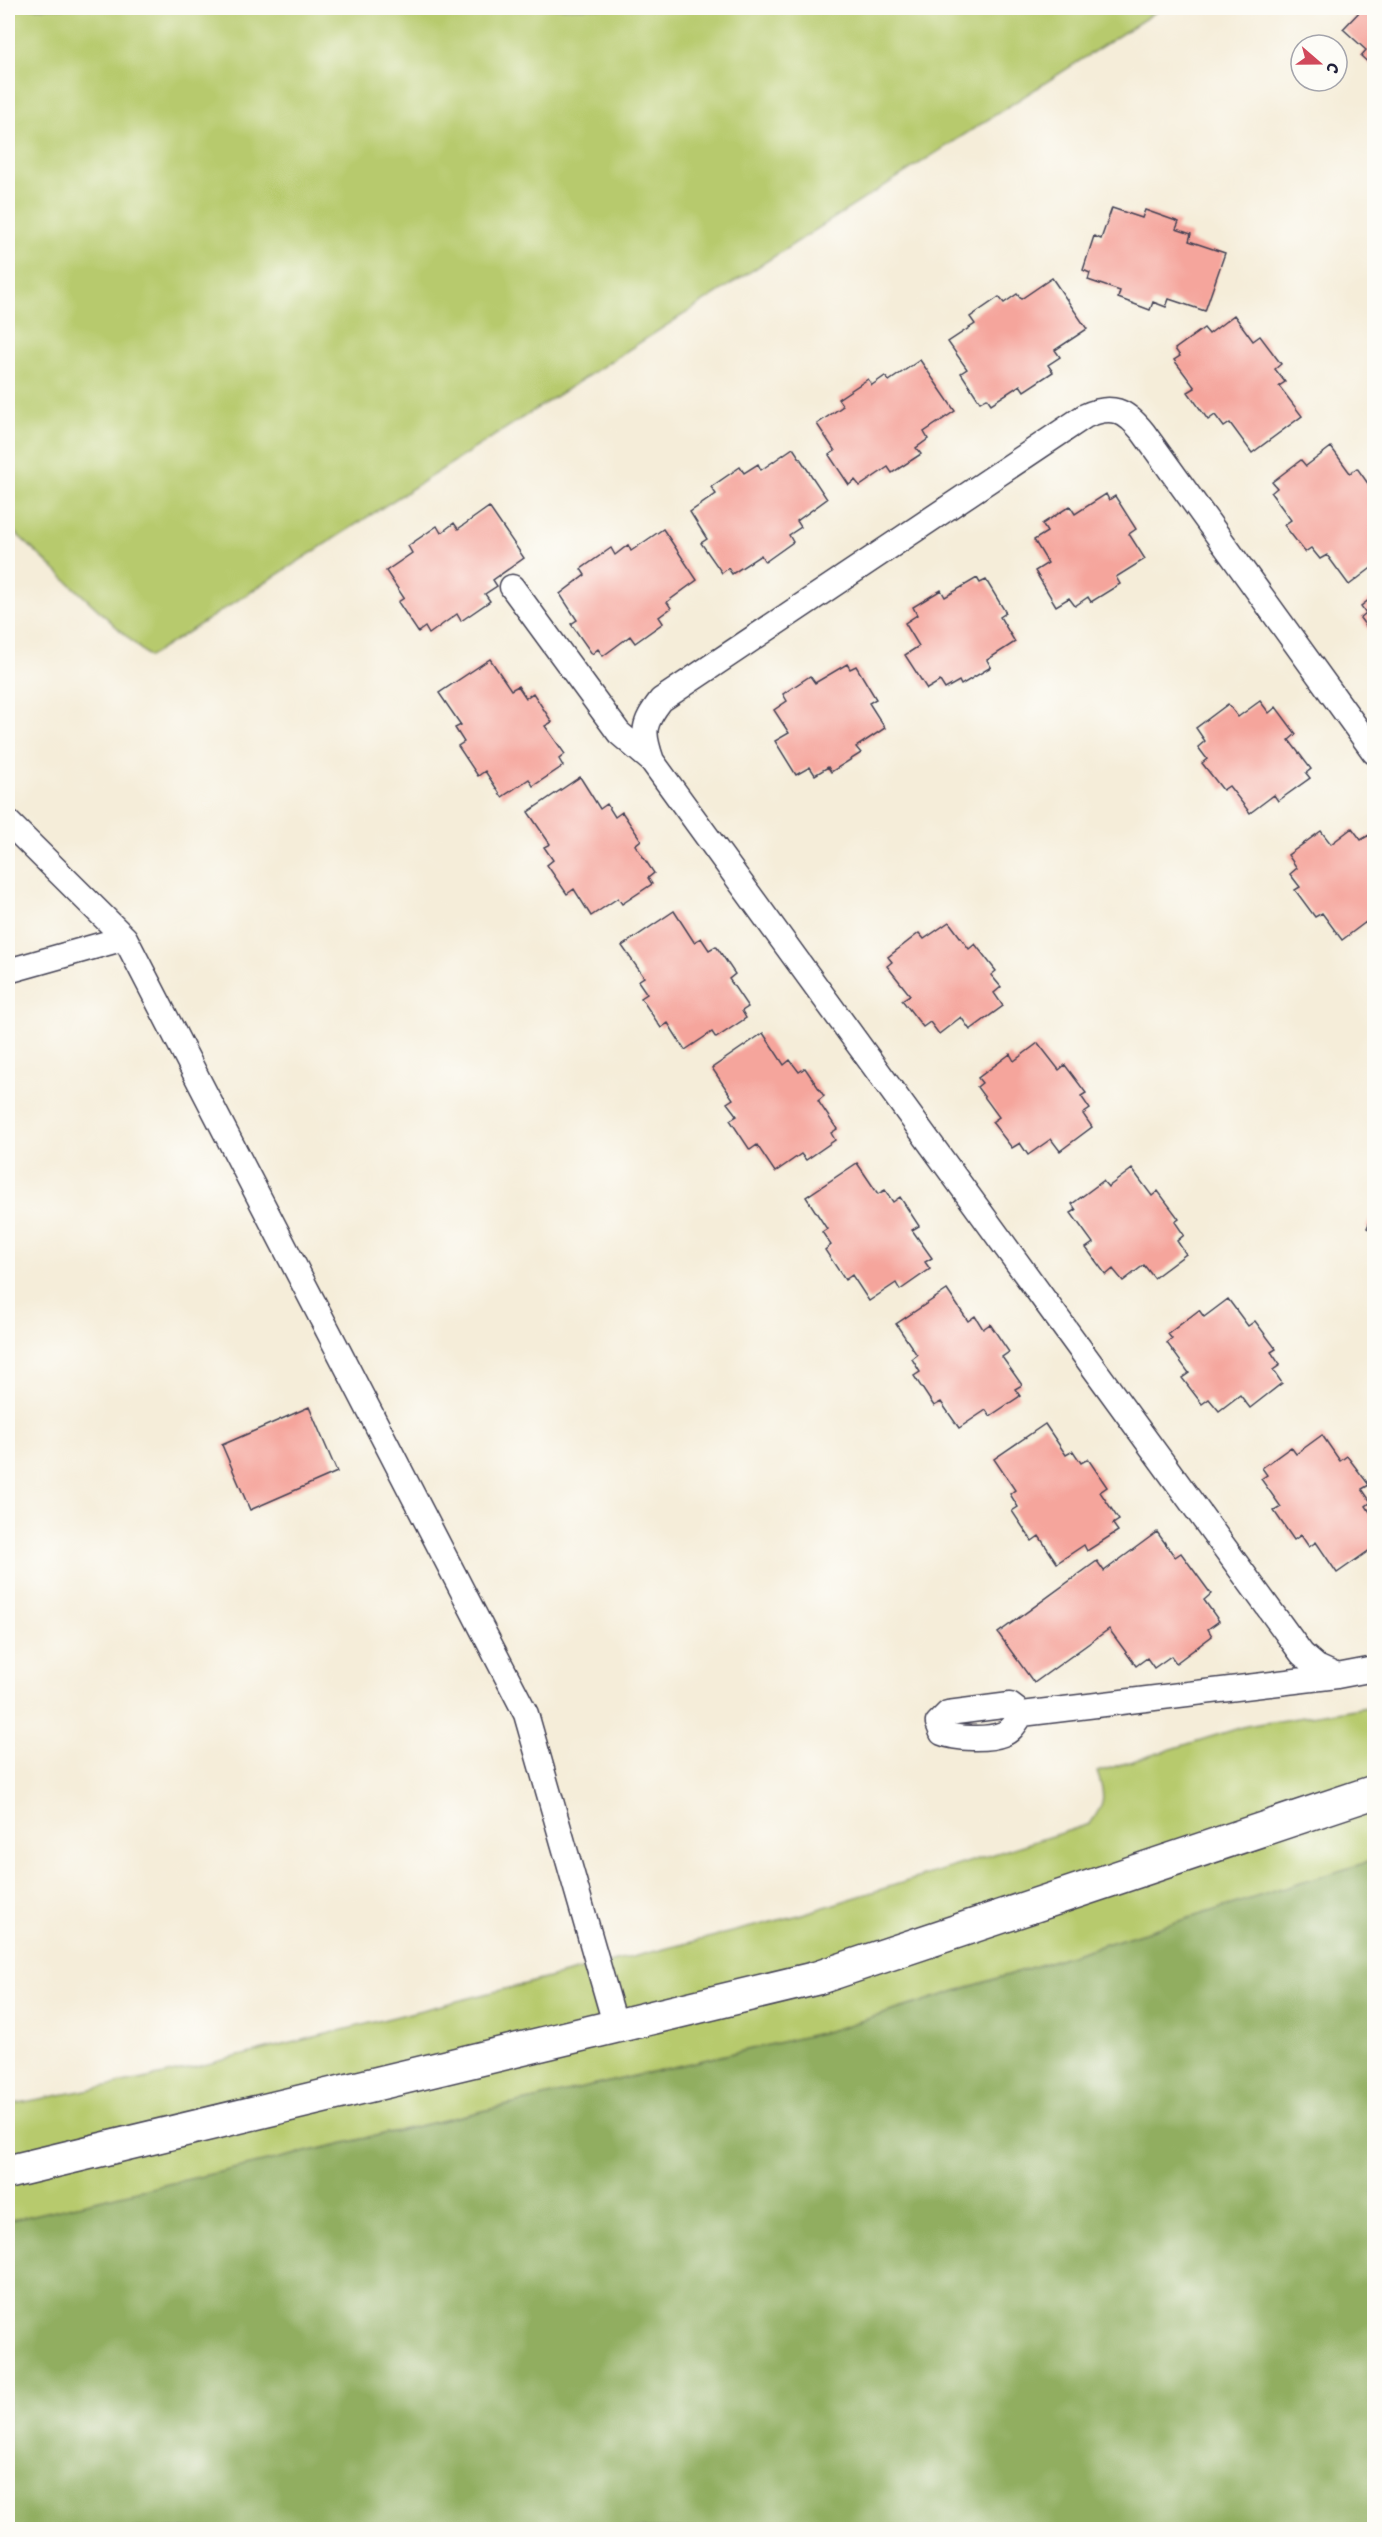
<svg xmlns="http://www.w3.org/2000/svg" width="1382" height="2537" viewBox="0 0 1382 2537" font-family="'Shantell Sans',sans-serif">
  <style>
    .green { fill: #b7ca6d; stroke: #6c7654; stroke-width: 1.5 }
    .forest { fill: #91ae60; stroke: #5a684e; stroke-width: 1.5 }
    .building { fill: #f5a59c }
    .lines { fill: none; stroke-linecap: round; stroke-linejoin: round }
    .service-casing { stroke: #424053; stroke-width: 27 }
    .minor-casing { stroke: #424053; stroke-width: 36 }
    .service { stroke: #fff; stroke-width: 24 }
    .minor { stroke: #fff; stroke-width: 33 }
  </style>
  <rect width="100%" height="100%" fill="#fdfcf7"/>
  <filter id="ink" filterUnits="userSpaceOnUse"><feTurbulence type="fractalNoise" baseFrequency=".0167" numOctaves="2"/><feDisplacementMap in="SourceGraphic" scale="12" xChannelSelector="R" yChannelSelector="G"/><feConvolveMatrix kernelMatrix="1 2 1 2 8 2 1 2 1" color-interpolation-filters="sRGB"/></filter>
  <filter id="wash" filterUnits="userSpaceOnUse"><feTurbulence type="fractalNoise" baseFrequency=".008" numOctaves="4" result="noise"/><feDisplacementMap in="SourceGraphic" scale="24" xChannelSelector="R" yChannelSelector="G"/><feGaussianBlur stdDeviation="1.35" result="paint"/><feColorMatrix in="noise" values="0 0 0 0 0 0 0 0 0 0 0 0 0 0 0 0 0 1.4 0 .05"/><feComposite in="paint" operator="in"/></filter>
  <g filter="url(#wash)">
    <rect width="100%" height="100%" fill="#f5edd9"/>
    <!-- green -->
    <path class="green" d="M8,8H1162L149,657L8,526Z
      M1374,1706V1860L829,2031L8,2221V2105L164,2075L799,1915L1090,1824C1105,1803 1106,1797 1097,1772L1246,1726Z"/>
    <!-- forest -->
    <path class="forest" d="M1374,1860V2529H8V2221L829,2031Z"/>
    <g id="blocks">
      <!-- building -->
      <path class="building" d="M1363,8H1374V68L1361,56L1366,50L1343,29Z
        M1112,208L1142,218L1145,210L1179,222L1176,229L1191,234L1189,241L1225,253L1205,311L1169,299L1166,307L1153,302L1150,310L1118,298L1120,291L1088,280L1090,273L1083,270L1094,236L1101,239Z
        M1052,278L1087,329L1055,350L1060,357L1048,365L1053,372L1024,391L1020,385L991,404L987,398L980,402L961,373L967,369L948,342L975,324L970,317L999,297L1004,303L1017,294L1021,299Z
        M1234,315L1253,341L1260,336L1281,364L1275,369L1285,382L1279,386L1302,416L1252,453L1230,423L1224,427L1215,415L1208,420L1188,392L1195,388L1174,360L1180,356L1175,349L1204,328L1209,334Z
        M920,360L955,411L924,432L928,439L916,448L921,454L892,473L888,467L860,486L855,480L849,485L829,455L835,451L817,424L843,406L838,399L868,379L872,385L885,376L889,381Z
        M1331,447L1350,473L1357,468L1374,492L1372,502L1374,505V566L1349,585L1327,555L1320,559L1311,548L1305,552L1284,525L1291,520L1271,493L1277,488L1272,482L1301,460L1306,466Z
        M793,448L827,499L797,521L801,527L789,535L793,542L765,562L761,555L732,574L728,568L722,573L701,543L707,539L690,512L716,494L711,487L740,467L744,473L758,464L761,470Z
        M1106,494L1109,500L1115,496L1136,529L1129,534L1145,559L1116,577L1120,584L1091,602L1088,597L1075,606L1069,598L1056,606L1035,571L1048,563L1034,540L1047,532L1042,524L1070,506L1075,514Z
        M489,507L524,558L493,580L497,586L485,594L490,601L461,621L457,614L429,634L425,627L418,632L398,602L404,598L386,571L412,553L408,546L437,526L441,533L454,523L458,529Z
        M663,529L697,580L667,602L671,608L659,617L663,623L635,643L630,636L603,656L598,649L592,654L571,624L577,620L560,594L585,575L581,569L611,548L615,555L628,545L631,551Z
        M977,578L980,583L986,580L1006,613L1000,617L1015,642L987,660L991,667L961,685L959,681L945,689L940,681L927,689L905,655L919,646L905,623L917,615L913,607L941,590L945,597Z
        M1374,596V637L1360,618L1366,613L1361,606Z
        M490,659L511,690L518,686L526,698L533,693L552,722L545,726L565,754L559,759L563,766L533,786L529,779L502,797L485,771L478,776L458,746L464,742L455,728L461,725L439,693Z
        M847,664L850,669L856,666L876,699L869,703L885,728L856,747L861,753L831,772L828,767L815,775L810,767L796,775L775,741L789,733L774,710L787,701L783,694L810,676L815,683Z
        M1260,701L1269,713L1276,707L1296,734L1289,740L1311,769L1306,773L1310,778L1278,801L1274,795L1250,813L1229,786L1223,790L1202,763L1207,759L1198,747L1205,741L1196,728L1228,704L1238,717Z
        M580,777L600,809L607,804L615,817L622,812L641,840L635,845L654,873L648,878L652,884L622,904L618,898L591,916L574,889L567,894L547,865L553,860L544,847L550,844L528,812Z
        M1352,828L1361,840L1369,835L1374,842V926L1371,929L1366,922L1342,940L1322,913L1315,917L1295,890L1300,887L1290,874L1297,868L1288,855L1321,831L1331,844Z
        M674,911L694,942L701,938L709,950L716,946L735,974L729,979L748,1007L742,1011L746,1018L716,1038L712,1032L685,1050L668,1023L661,1028L641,998L647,994L638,981L644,977L622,946Z
        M949,922L969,949L975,944L996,971L991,975L1001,987L994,993L1003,1006L970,1030L961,1017L939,1034L930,1022L923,1027L902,1000L910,995L887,966L892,962L888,957L919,933L924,939Z
        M763,1033L784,1065L790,1060L799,1072L805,1068L824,1096L818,1101L837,1129L831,1133L835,1140L806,1160L801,1154L775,1172L757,1145L750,1150L730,1120L737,1116L727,1103L733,1099L712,1068Z
        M1038,1043L1059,1070L1065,1065L1086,1093L1081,1096L1090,1109L1083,1114L1092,1127L1060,1151L1051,1139L1028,1155L1020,1143L1012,1148L992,1122L999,1117L977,1087L982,1083L978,1078L1010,1054L1014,1061Z
        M857,1163L878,1194L885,1190L893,1202L900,1197L919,1226L912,1230L932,1258L925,1262L930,1269L900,1290L896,1283L869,1301L852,1275L845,1280L825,1250L831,1245L822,1232L827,1229L806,1197Z
        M1132,1169L1152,1196L1158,1191L1179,1219L1175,1222L1184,1235L1177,1241L1186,1254L1154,1278L1144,1265L1123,1281L1113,1269L1106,1275L1086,1248L1093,1243L1071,1213L1076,1210L1072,1204L1103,1181L1108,1187Z
        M1374,1213V1232L1367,1228Z
        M947,1290L968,1321L975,1316L983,1329L990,1324L1009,1352L1002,1357L1022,1385L1015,1389L1020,1396L990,1416L986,1410L959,1428L941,1402L934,1406L914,1376L920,1372L912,1359L917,1355L896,1324Z
        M1228,1299L1248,1326L1255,1321L1276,1349L1271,1352L1280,1365L1273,1370L1282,1383L1250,1408L1240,1395L1219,1411L1209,1399L1202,1404L1182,1378L1189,1373L1167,1343L1172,1339L1168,1334L1199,1310L1204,1317Z
        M309,1407L337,1472L250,1510L222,1445Z
        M1045,1424L1066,1455L1073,1451L1081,1463L1088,1459L1107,1487L1100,1492L1119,1520L1113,1524L1118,1531L1087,1551L1084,1545L1057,1563L1039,1536L1032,1541L1012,1511L1018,1507L1010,1494L1015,1490L994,1459Z
        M1322,1435L1340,1461L1347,1456L1369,1485L1362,1489L1371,1502L1366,1506L1374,1518V1547L1337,1573L1316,1542L1309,1547L1301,1535L1294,1540L1274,1511L1281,1507L1261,1479L1267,1475L1262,1468L1291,1447L1296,1454Z
        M1157,1532L1175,1557L1181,1553L1211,1594L1204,1600L1219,1621L1208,1629L1212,1636L1176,1663L1171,1656L1154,1668L1147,1658L1136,1666L1109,1629L1034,1683L998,1633L1097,1561L1104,1571Z"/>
    </g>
  </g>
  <g filter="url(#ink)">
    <use href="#blocks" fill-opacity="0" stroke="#424053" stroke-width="1.5"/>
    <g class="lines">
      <defs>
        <path id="service" d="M512,587L619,733L652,761L1302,1654L1317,1667L1337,1676
          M652,761C642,732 642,725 661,700L1085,416C1112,404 1125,410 1143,432L1374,752
          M8,822L125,938L8,971
          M125,938L526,1714L616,2027
          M1022,1714C1017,1721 1012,1731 1003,1734C988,1740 956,1739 942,1733L938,1723L948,1713L1010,1705L1022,1714L1337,1676L1374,1669"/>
        <path id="minor" d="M8,2172L817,1978L1374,1792"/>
      </defs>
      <!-- service casing -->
      <use href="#service" class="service-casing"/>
      <!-- minor casing -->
      <use href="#minor" class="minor-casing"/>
      <!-- service -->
      <use href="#service" class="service"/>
      <!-- minor -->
      <use href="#minor" class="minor"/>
    </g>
  </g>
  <!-- margin -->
  <rect width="1382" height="2537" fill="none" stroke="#fdfcf7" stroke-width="30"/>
  <!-- north arrow -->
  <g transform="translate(1319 63) rotate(110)"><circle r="28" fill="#fdfcf7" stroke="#a5a5ac" stroke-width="1.5"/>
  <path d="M0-4.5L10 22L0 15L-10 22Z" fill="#d1495b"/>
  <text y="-9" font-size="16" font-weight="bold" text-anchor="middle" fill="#22223b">С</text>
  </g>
</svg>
